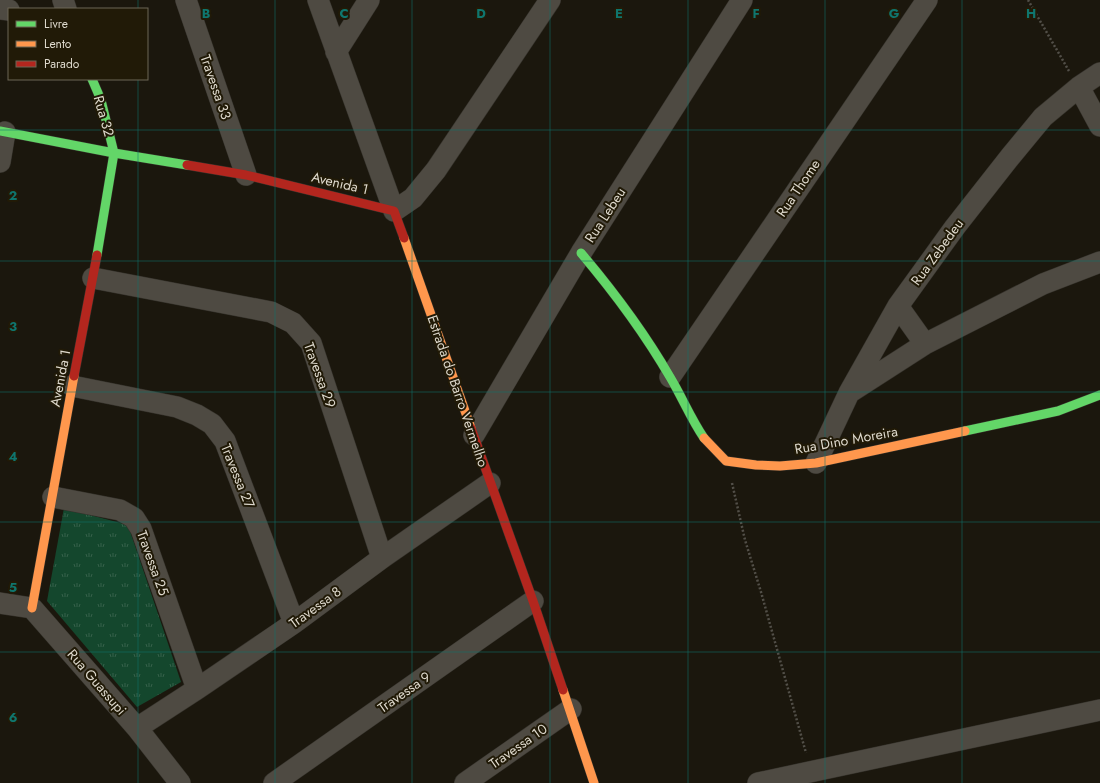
<svg xmlns="http://www.w3.org/2000/svg" width="1100" height="783" viewBox="0 0 1100 783" font-family="Jost,sans-serif">
  <style>
    .park { fill: url(#park-tufts) }
    .lines { fill: none; stroke-linecap: round; stroke-linejoin: round }
    .street-casing { stroke: #35322b; stroke-width: 22 }
    .fast-casing { stroke: #35322b; stroke-width: 10 }
    .slow-casing { stroke: #35322b; stroke-width: 10 }
    .jam-casing { stroke: #35322b; stroke-width: 10 }
    .path { stroke: #524f48; stroke-width: 2.5; stroke-dasharray: 2 2; stroke-linecap: butt }
    .street { stroke: #4e4a42; stroke-width: 21 }
    .fast { stroke: #63d668; stroke-width: 9 }
    .slow { stroke: #ff974d; stroke-width: 9 }
    .jam { stroke: #b3261e; stroke-width: 9 }
    .grid { fill: none; stroke: #0f766e; stroke-width: 1; stroke-opacity: 0.55 }
    .labels { text-anchor: middle; dominant-baseline: central; stroke-width: 4; stroke-linejoin: round; paint-order: stroke }
    .street-label { font-size: 14px; fill: #ded9cd; stroke: #211a07 }
    .grid-label { font-size: 13px; text-anchor: middle; font-weight: bold; fill: #0f766e; stroke: #211a07; stroke-width: 4; stroke-linejoin: round; paint-order: stroke }
  </style>
  <defs>
    <pattern id="park-tufts" width="24" height="20" patternUnits="userSpaceOnUse"><rect width="24" height="20" fill="#14472d"/><path d="M3 7l-1-3M5 7V3M7 7l1-3M15 17l-1-3M17 17v-4M19 17l1-3" fill="none" stroke="#36614a"/></pattern>
  </defs>
  <rect width="100%" height="100%" fill="#1b170d"/>
  <!-- park -->
  <path class="park" d="M64,508L128,525L181,682L137,707L47,601Z"/>
  <g class="lines">
    <defs>
      <path id="street" d="M63,0L66,9
        M186,0L246,175
        M318,0L394,211L413,198L436,170L550,0
        M0,9L9,10
        M336,52L369,0
        M1079,87L1100,126
        M0,162L5,132
        M93,278L271,312L293,323L311,343L382,558
        M898,306L925,344
        M670,377L927,0
        M72,386L177,407L197,415L212,424L225,441L294,623
        M852,391L925,344L1043,284L1100,262
        M474,435L581,253L742,0
        M816,463L849,393L898,306L955,227L1010,157L1043,117L1079,87L1100,73
        M53,497L120,510L134,518L141,529L197,689
        M0,603L32,608L137,728L180,783
        M137,728L197,689L294,623L382,558L490,483
        M274,783L533,601
        M465,783L571,709
        M758,783L1100,710"/>
      <path id="fast" d="M92,79L101,100L114,153L97,255
        M0,131L114,153L187,165
        M581,253C614,292 644,332 670,377C682,397 691,419 704,438
        M965,431L1058,411L1100,395"/>
      <path id="slow" d="M404,238L471,428
        M704,438L726,461L756,465L780,466L816,463L965,431
        M32,608L74,376
        M563,690L594,783"/>
      <path id="jam" d="M187,165L246,175L394,211L404,238
        M74,376L97,255
        M471,428L533,601L563,690"/>
    </defs>
    <!-- street casing -->
    <use href="#street" class="street-casing"/>
    <!-- fast casing -->
    <use href="#fast" class="fast-casing"/>
    <!-- slow casing -->
    <use href="#slow" class="slow-casing"/>
    <!-- jam casing -->
    <use href="#jam" class="jam-casing"/>
    <!-- path -->
    <path class="path" d="M1028,0L1069,71
      M732,483L745,540L761,592L806,753"/>
    <!-- street -->
    <use href="#street" class="street"/>
    <!-- fast -->
    <use href="#fast" class="fast"/>
    <!-- slow -->
    <use href="#slow" class="slow"/>
    <!-- jam -->
    <use href="#jam" class="jam"/>
  </g>
  <!-- grid -->
  <path class="grid" d="M138,0V9M275,0V783M412,0V783M550,0V783M688,0V783M825,0V783M962,0V783M138,79V783M0,130H1100M0,261H1100M0,392H1100M0,522H1100M0,652H1100"/>
  <g class="labels">
    <!-- street labels -->
    <g class="street-label">
      <text transform="translate(216 87) rotate(71)">Travessa 33</text>
      <text transform="translate(104 116) rotate(74)">Rua 32</text>
      <text transform="translate(340 183) rotate(13)">Avenida 1</text>
      <text transform="translate(798 188) rotate(-56)">Rua Thome</text>
      <text transform="translate(605 215) rotate(-57)">Rua Lebeu</text>
      <text transform="translate(937 252) rotate(-54)">Rua Zebedeu</text>
      <text transform="translate(320 375) rotate(70)">Travessa 29</text>
      <text transform="translate(60 378) rotate(-79)">Avenida 1</text>
      <text transform="translate(458 391) rotate(71)">Estrada do Barro Vermelho</text>
      <text transform="translate(846 440) rotate(-10)">Rua Dino Moreira</text>
      <text transform="translate(238 476) rotate(68)">Travessa 27</text>
      <text transform="translate(153 563) rotate(70)">Travessa 25</text>
      <text transform="translate(315 607) rotate(-36)">Travessa 8</text>
      <text transform="translate(97 682) rotate(49)">Rua Guassupi</text>
      <text transform="translate(404 692) rotate(-35)">Travessa 9</text>
      <text transform="translate(518 746) rotate(-35)">Travessa 10</text>
    </g>
  </g>
  <g class="grid-label">
    <text x="206" y="18">B</text>
    <text x="344" y="18">C</text>
    <text x="481" y="18">D</text>
    <text x="619" y="18">E</text>
    <text x="756" y="18">F</text>
    <text x="894" y="18">G</text>
    <text x="1031" y="18">H</text>
    <text x="13" y="200">2</text>
    <text x="13" y="331">3</text>
    <text x="13" y="461">4</text>
    <text x="13" y="592">5</text>
    <text x="13" y="722">6</text>
  </g>
  <!-- legend -->
  <rect x="8" y="8" width="140" height="72" fill="#211a07" stroke="#6d6656"/>
  <rect x="16" y="21" width="20" height="6" fill="#63d668" stroke="#6d6656"/>
  <text x="44" y="28" font-size="12" fill="#ded9cd">Livre</text>
  <rect x="16" y="41" width="20" height="6" fill="#ff974d" stroke="#6d6656"/>
  <text x="44" y="48" font-size="12" fill="#ded9cd">Lento</text>
  <rect x="16" y="61" width="20" height="6" fill="#b3261e" stroke="#6d6656"/>
  <text x="44" y="68" font-size="12" fill="#ded9cd">Parado</text>
</svg>
